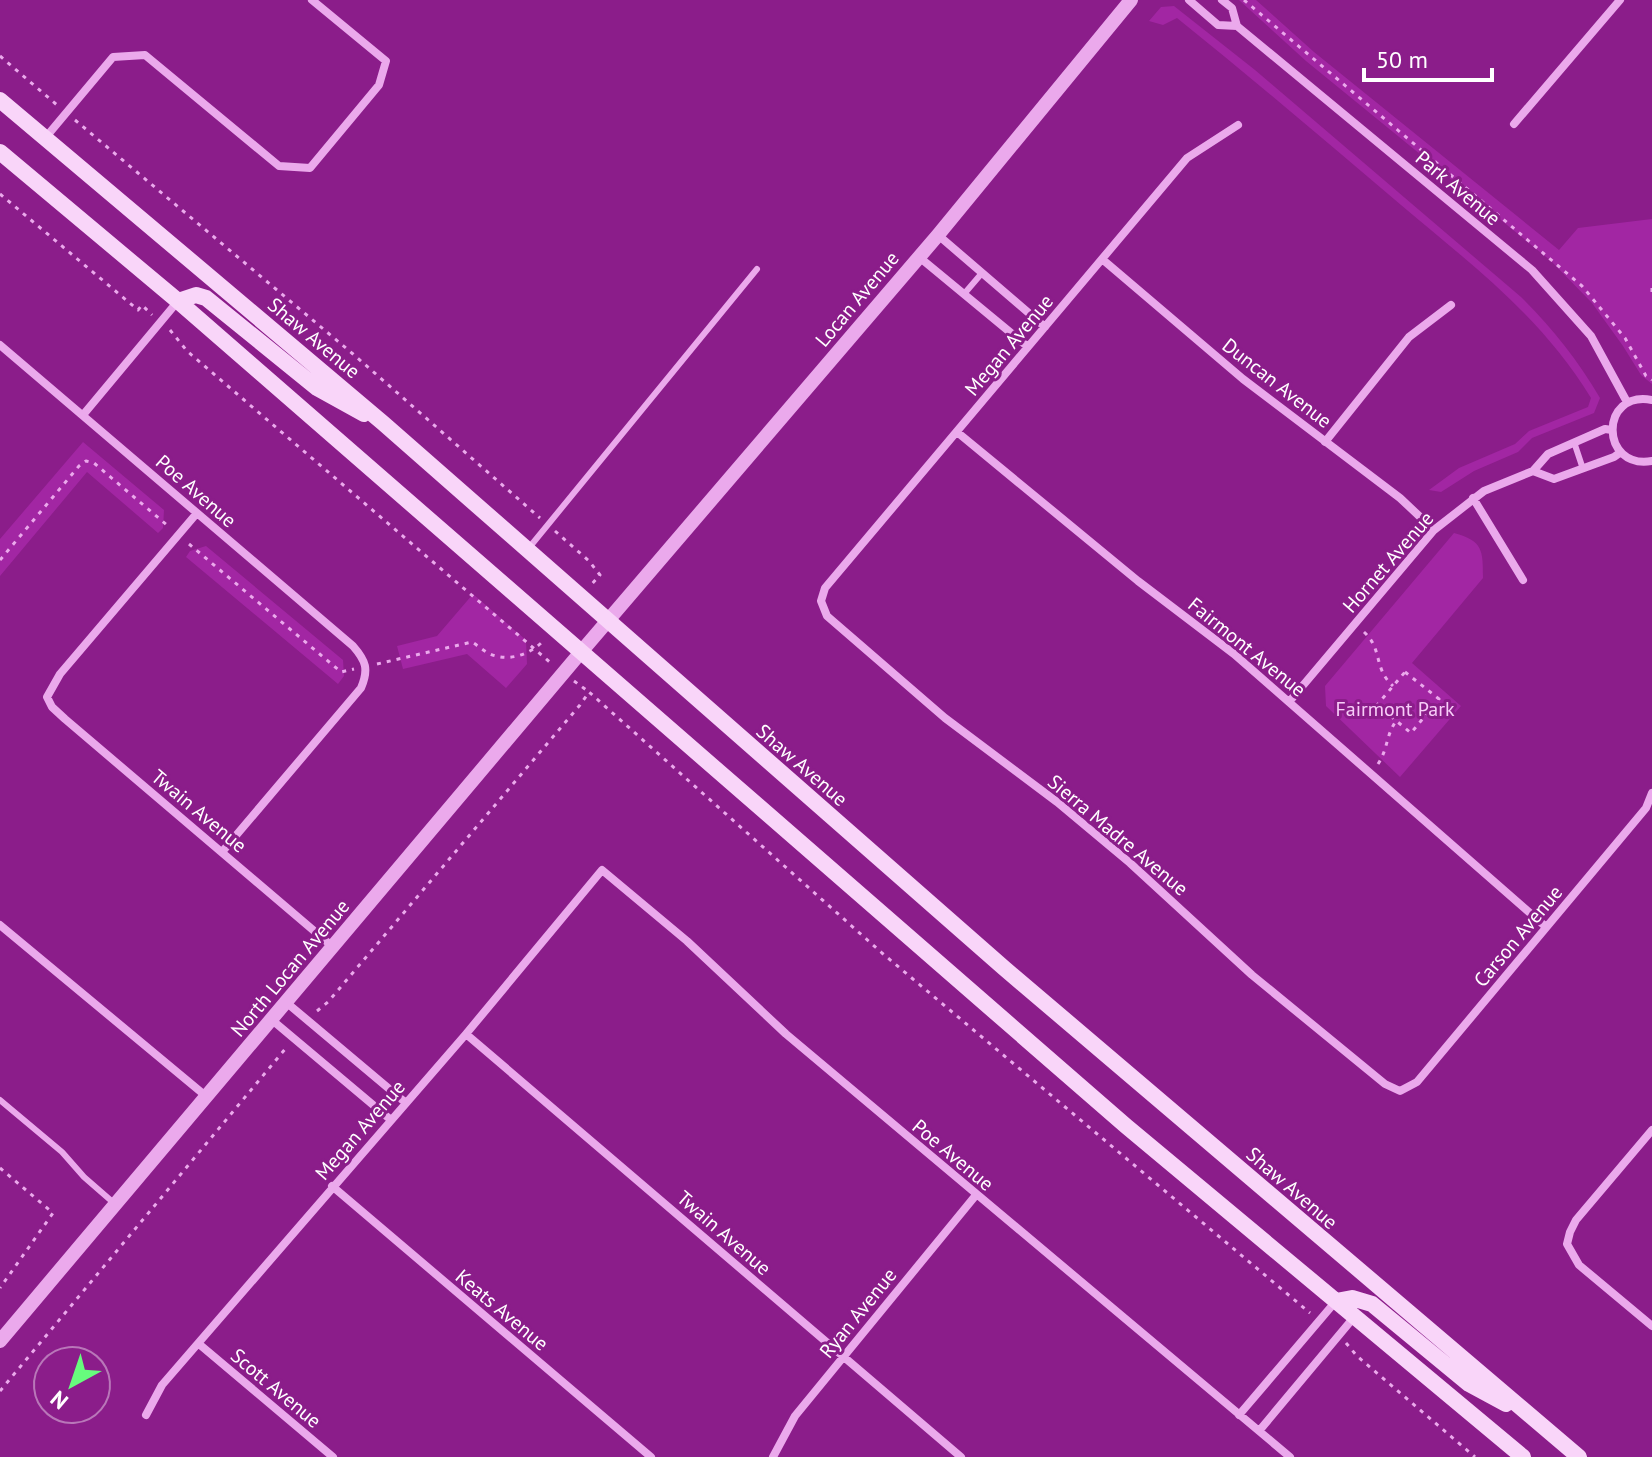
<svg xmlns="http://www.w3.org/2000/svg" width="1652" height="1457" viewBox="0 0 1652 1457" font-family="'PT Sans',sans-serif">
  <style>
    .green { fill: #a226a3 }
    .lines { fill: none; stroke-linecap: round; stroke-linejoin: round }
    .path { stroke: #eba9ec; stroke-width: 3; stroke-dasharray: 4 6; stroke-linecap: butt }
    .service { stroke: #eba9ec; stroke-width: 6 }
    .minor { stroke: #eba9ec; stroke-width: 8 }
    .tertiary { stroke: #eba9ec; stroke-width: 14 }
    .secondary { stroke: #f9d5f9; stroke-width: 16 }
    .labels { text-anchor: middle; dominant-baseline: central; stroke-width: 6; stroke-linejoin: round; paint-order: stroke }
    .street-label { font-size: 20px; fill: #fff; stroke: #8b1d8a }
    .park-label { font-size: 20px; fill: #f8cef9; stroke: #8b1d8a }
  </style>
  <rect width="100%" height="100%" fill="#8b1d8a"/>
  <!-- green -->
  <path class="green" d="M1239,0H1256L1314,52L1559,250L1578,228L1652,219V384L1641,375L1623,346L1592,303L1551,261L1306,61Z
    M1174,6L1255,70L1521,297C1552,328 1578,360 1600,398L1594,413L1532,438L1518,452L1474,471L1441,492L1429,490L1459,468L1515,444L1529,431L1588,407L1591,398C1541,316 1473,266 1401,205C1327,142 1253,79 1177,18L1163,25L1149,21L1161,7Z
    M83,442L164,510L163,528L158,533L87,472L0,576V539Z
    M1454,533C1483,541 1483,550 1483,578L1412,663L1461,706L1400,777L1326,706L1325,686Z
    M206,546L343,660L344,676L338,684L186,557L190,551Z
    M473,594L526,640L527,664L506,688L467,654L403,669L397,646L437,636Z"/>
  <g class="lines">
    <!-- path -->
    <path class="path" d="M1244,0L1582,286L1625,338L1646,376L1652,380
      M0,56L57,105
      M75,120L353,354L540,518
      M0,194L138,310L142,305L152,315
      M1652,288V298
      M170,330L187,351L552,664
      M555,531L589,561L600,575L591,585
      M189,544L341,672L354,669
      M0,560L79,466L86,461L94,463L168,526
      M1364,632C1383,649 1373,668 1393,686
      M377,664L472,642C480,647 487,654 496,656C513,661 534,652 545,639
      M1405,672L1439,699L1411,733L1377,705Z
      M574,681L589,692
      M1378,764C1388,749 1386,735 1396,721
      M317,1011L328,1002L580,705L589,692L882,953L1310,1313
      M0,1168L53,1213L0,1288
      M1346,1343L1357,1356L1475,1457
      M0,1391L286,1048"/>
    <!-- service -->
    <path class="service" d="M964,294L982,273
      M1574,442L1583,469
      M528,549L757,269
      M0,1100L62,1152L84,1177L115,1204"/>
    <!-- minor -->
    <path class="minor" d="M1189,0L1218,25L1237,26
      M1222,0L1232,8L1237,26L1532,270L1591,336L1627,402
      M1514,124L1620,0
      M1238,125L1187,158L825,588L821,601L827,616L945,718L1057,802L1130,863L1252,975L1385,1084L1400,1091L1417,1082L1646,808L1652,793
      M46,137L113,57L145,55L279,166L310,168L379,85L386,61L312,0
      M938,235L1045,327
      M919,257L1028,347
      M1102,259L1243,379L1400,498L1434,530
      M0,345L353,646C366,661 369,669 361,688L222,852
      M1652,400C1599,390 1600,470 1652,461
      M83,415L178,301
      M957,432L1138,581L1234,654L1546,927
      M1325,442L1409,337L1451,305
      M1533,471L1554,479L1614,457L1621,452
      M1473,498L1523,580
      M197,513L60,674L47,697L52,707L65,719L333,947
      M1289,702L1434,530L1484,491L1533,471L1548,454L1605,429L1612,430
      M0,925L207,1097
      M287,1003L406,1103
      M272,1020L391,1120
      M466,1034L961,1457
      M1652,1130L1576,1220L1570,1232L1567,1244L1579,1265L1652,1326
      M332,1186L651,1457
      M199,1344L333,1457
      M146,1415L162,1385L466,1034L602,870L687,941L786,1034L1290,1457
      M1239,1415L1336,1301
      M1259,1431L1355,1316
      M773,1457L795,1416L976,1195"/>
    <!-- tertiary -->
    <path class="tertiary" d="M0,1341L581,652L938,235L1131,0"/>
    <!-- secondary -->
    <path class="secondary" d="M0,100L383,423L1004,968L1579,1457
      M0,152L178,301L1126,1126L1523,1457
      M178,301L196,295L206,298L317,388L364,414
      M1336,1301L1352,1298L1372,1304L1469,1384L1506,1404"/>
  </g>
  <g class="labels">
    <!-- street labels -->
    <g class="street-label">
      <text transform="translate(1458 188) rotate(40)">Park Avenue</text>
      <text transform="translate(857 299) rotate(-50)">Locan Avenue</text>
      <text transform="translate(314 338) rotate(40)">Shaw Avenue</text>
      <text transform="translate(1009 345) rotate(-50)">Megan Avenue</text>
      <text transform="translate(1277 383) rotate(38)">Duncan Avenue</text>
      <text transform="translate(196 491) rotate(41)">Poe Avenue</text>
      <text transform="translate(1388 562) rotate(-49)">Hornet Avenue</text>
      <text transform="translate(1247 647) rotate(39)">Fairmont Avenue</text>
      <text transform="translate(802 765) rotate(41)">Shaw Avenue</text>
      <text transform="translate(199 811) rotate(40)">Twain Avenue</text>
      <text transform="translate(1118 835) rotate(40)">Sierra Madre Avenue</text>
      <text transform="translate(1518 936) rotate(-50)">Carson Avenue</text>
      <text transform="translate(290 968) rotate(-50)">North Locan Avenue</text>
      <text transform="translate(360 1130) rotate(-49)">Megan Avenue</text>
      <text transform="translate(953 1155) rotate(40)">Poe Avenue</text>
      <text transform="translate(1292 1188) rotate(41)">Shaw Avenue</text>
      <text transform="translate(724 1233) rotate(41)">Twain Avenue</text>
      <text transform="translate(502 1310) rotate(40)">Keats Avenue</text>
      <text transform="translate(858 1313) rotate(-51)">Ryan Avenue</text>
      <text transform="translate(276 1388) rotate(40)">Scott Avenue</text>
    </g>
    <!-- park labels -->
    <g class="park-label">
      <text x="1395" y="709">Fairmont Park</text>
    </g>
  </g>
  <!-- north arrow -->
  <g transform="translate(72 1385) rotate(220)"><circle r="38" fill="#8b1d8a" stroke="#b977b9" stroke-width="2"/>
  <path d="M0-6L14 30L0 20L-14 30Z" fill="#67fc7d"/>
  <text y="-12" font-size="22" font-weight="bold" text-anchor="middle" fill="#ffffff">N</text>
  </g>
  <!-- scale -->
  <path d="M1364 68v12h128v-12" fill="none" stroke="#ffffff" stroke-width="4"/>
  <text x="1376" y="68" font-size="24" fill="#ffffff" stroke="#8b1d8a" stroke-width="6" paint-order="stroke">50 m</text>
</svg>
